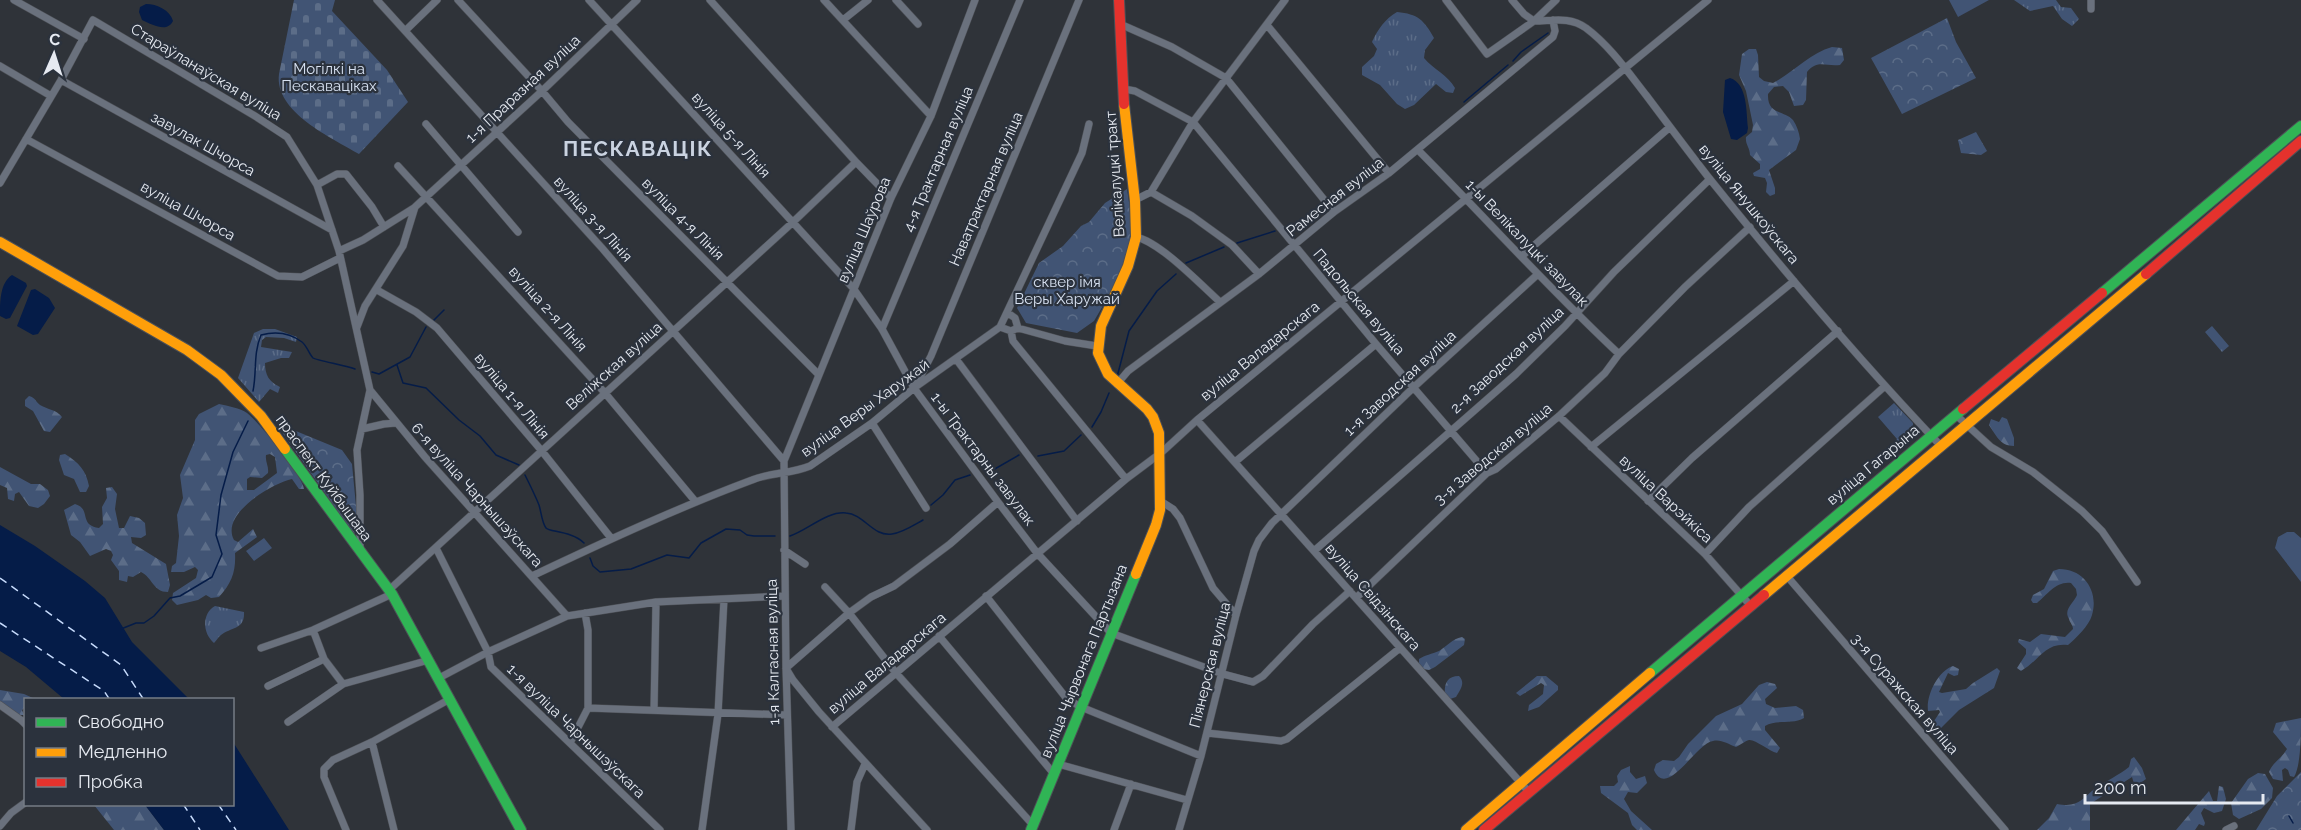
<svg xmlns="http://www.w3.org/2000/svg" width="2301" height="830" viewBox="0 0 2301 830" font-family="Raleway,sans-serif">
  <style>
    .grass { fill: url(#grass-tufts) }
    .forest { fill: url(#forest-firs); fill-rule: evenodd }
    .cemetery { fill: url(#cemetery-stones) }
    .park { fill: url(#park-crowns) }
    .garden { fill: #415474 }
    .water { fill: #051c48 }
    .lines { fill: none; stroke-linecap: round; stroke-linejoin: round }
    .stream { stroke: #051c48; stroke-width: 1.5 }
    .ferry { stroke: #c7dbfc; stroke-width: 1.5; stroke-dasharray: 8 6; stroke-linecap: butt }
    .street-casing { stroke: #4d5056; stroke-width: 8 }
    .fast-casing { stroke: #4d5056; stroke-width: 12 }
    .slow-casing { stroke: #4d5056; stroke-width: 12 }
    .jam-casing { stroke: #4d5056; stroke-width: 12 }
    .street { stroke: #6a717d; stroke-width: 7 }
    .fast { stroke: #30b455; stroke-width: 10 }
    .slow { stroke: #ff9f0a; stroke-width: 10 }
    .jam { stroke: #e5322d; stroke-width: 10 }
    .labels { text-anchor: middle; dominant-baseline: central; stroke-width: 4.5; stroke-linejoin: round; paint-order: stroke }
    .park-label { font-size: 15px; fill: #d7e1f1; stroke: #2b323d }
    .street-label { font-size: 15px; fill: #e6eaf1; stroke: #2b323d }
    .district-label { font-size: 21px; font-weight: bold; letter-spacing: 1.5px; fill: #cad3e1; stroke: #2b323d }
  </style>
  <defs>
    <pattern id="grass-tufts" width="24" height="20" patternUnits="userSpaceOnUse" patternTransform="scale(1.5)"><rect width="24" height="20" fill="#415474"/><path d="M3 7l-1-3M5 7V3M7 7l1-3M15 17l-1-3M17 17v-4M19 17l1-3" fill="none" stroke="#5c6d88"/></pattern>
    <pattern id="forest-firs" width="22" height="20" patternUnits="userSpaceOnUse" patternTransform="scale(1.5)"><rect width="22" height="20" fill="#415474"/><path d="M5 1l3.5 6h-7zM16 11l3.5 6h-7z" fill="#5c6d88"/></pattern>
    <pattern id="cemetery-stones" width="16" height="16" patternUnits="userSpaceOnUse" patternTransform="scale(1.5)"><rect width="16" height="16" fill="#415474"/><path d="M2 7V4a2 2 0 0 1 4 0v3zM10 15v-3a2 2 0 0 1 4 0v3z" fill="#5c6d88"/></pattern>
    <pattern id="park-crowns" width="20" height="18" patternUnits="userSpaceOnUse" patternTransform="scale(1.5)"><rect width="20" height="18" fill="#415474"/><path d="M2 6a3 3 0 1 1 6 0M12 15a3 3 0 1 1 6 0" fill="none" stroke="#5c6d88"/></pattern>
  </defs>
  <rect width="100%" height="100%" fill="#2f3339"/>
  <!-- grass -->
  <path class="grass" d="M2014,0H2056L2061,7L2071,8L2079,19L2072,26L2062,19L2053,6L2030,11Z
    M1397,12C1418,14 1424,20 1434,38L1425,50L1424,58C1433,69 1448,75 1455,88L1453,93L1446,92L1436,84L1414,105L1405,109L1397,104L1380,85L1362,75V67L1374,56L1377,49L1372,42C1378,29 1385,19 1397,12Z
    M2212,326L2229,346L2222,352L2205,332Z
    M263,329H275L297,337L296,342L284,338L266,337L262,340L261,347L292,352L289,358H281L265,363C265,375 269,382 280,387L278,393L270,389L259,402L238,378L254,333Z
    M1894,403L1913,423V428L1886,453L1884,452L1897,439L1878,417Z
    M215,606L244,612C245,630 231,627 221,635C218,637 217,640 214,643C202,633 202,613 215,606Z"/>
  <!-- forest -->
  <path class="forest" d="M1832,47L1842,48L1844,60L1840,65C1826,67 1818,59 1807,72L1806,100L1803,105L1794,106L1789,92L1783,86L1774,87L1768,94C1767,115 1784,110 1793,120C1797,126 1799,132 1800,139L1796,150L1769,170L1775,188V194L1770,196L1766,192L1767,183L1765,178L1754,176L1753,173L1760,169V164L1750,155C1750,148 1745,144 1746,137L1752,132L1753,125L1746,91L1739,75L1742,54L1749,49H1756L1758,55L1759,77L1764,81L1773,83C1794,72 1810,53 1832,47Z
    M29,396C36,398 35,401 40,405C48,410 56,409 62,417L50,432L44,431L33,411L25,406V400Z
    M219,404C228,406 240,408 247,413C259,422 303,476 304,489H299L292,479C271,484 220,514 234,540L238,542L253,529L257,537L235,553C236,571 232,583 219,597L211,598L206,595L198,600L177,605L172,600L173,593L196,578L198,570L195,567L184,572H171L172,566L176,563L179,536L177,515L183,498L180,475L195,440V420L199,414ZM270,454L275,457L277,473L254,490H247V479L250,477L262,478L268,473C269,466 265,462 266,455Z
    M2002,417L2007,419L2014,438V446C2000,446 1996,435 1989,425L1991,419L1999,422Z
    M65,454C79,463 86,470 89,486L86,492H80L74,479L64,475L59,460L60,455Z
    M0,467L31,484H40L48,490L50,496L44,504L38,508L29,506L19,492L15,494L14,501L8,499L7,488L0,485Z
    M112,487L117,494L115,509L119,528H124L130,516L139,518L145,523L146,535L141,538L131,537L132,543L166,564L170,585L168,592C153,592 153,578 141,572L133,577L128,576L127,582L119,580V571L111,560L113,555L111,551L106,549L90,556L80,542L71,535L64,510L75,504C92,509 78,525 99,528L103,524L102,507L107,498L106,488Z
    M2059,569C2084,569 2099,591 2092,615C2089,626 2076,638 2068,645C2045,642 2040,660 2021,671L2017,668L2026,654V649L2018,642L2019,639L2030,642L2041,634L2065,637L2073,629C2073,625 2070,623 2069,619C2063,609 2074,603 2077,595L2076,589L2071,583C2056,581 2048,594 2037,603H2033L2031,600L2033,595L2044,589L2053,571Z
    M1462,637L1465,639L1464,645L1435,667L1429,670L1423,669L1419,665V659C1425,655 1432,654 1439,651C1447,646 1452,639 1462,637Z
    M1953,666L1959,669L1958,675L1954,676L1948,673L1939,692L1942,693L1966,689L1973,683L1997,668L2000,671L1994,688L1959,710L1941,728L1935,727L1934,721L1940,712L1939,710L1928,711C1926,695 1938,671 1953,666Z
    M1459,676C1466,683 1460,690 1456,697L1450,699L1445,696C1444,685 1446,676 1459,676Z
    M1537,676H1546L1558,686V690L1539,707L1528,711L1529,705L1543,694L1544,685L1541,683L1520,696L1516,693Z
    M1767,682L1775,684L1777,688L1765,699L1766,704L1775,708L1796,706L1803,710L1804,718C1792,725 1776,719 1765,726V730L1780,748L1777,753C1769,751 1755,739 1749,740C1745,741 1740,745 1736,747C1728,744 1721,739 1713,741C1696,743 1667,800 1654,770L1656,764L1663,760L1674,761L1679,757L1688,744L1716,716L1742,704L1759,685Z
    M0,690L24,694L35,699L26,700L25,707L22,710L24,715H19L0,703Z
    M2301,718C2301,733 2301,766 2294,777L2290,776L2288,770L2285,768L2282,770L2283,781L2273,779L2269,772C2272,763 2282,758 2287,749L2273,732L2276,723Z
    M2134,757L2142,768L2146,779L2135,787L2132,777L2090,804V830H2037L2049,818L2057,804C2079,808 2081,799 2096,788C2106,781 2119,775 2129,767L2131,759Z
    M1630,766V772L1636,779L1645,776L1647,783L1637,793L1628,792L1624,799L1631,811L1652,830H1637L1632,825L1628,813L1601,793L1600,786H1614L1618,782L1617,776L1621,770Z
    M2258,773L2265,774L2273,788L2272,798L2261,809L2239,819L2233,815L2231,803L2248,779Z
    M2219,786L2223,787L2226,799L2222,811L2214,813L2204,808L2201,813L2205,823L2204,826L2199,824L2195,830H2176L2209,791L2213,801H2217Z
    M94,805H145L164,830H114Z"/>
  <!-- cemetery -->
  <path class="cemetery" d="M294,0H335L332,11L387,70L408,102L359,154C332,138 274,112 279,74Z"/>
  <!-- park -->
  <path class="park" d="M1947,18L1956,42L1976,78L1902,114L1871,58Z
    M1976,132L1987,151L1981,155L1961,153L1958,140Z
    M1127,189L1131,216V244L1118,280L1094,321L1077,333L1026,323L1017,308L1039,263L1063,246L1081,226L1089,222L1105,203Z
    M279,428L291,429L342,450L352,464L358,527L354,534Z
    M2301,772V830H2256L2277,796Z"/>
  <!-- garden -->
  <path class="garden" d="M1949,0H1989L1958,17Z
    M2287,532H2294L2301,538V582L2275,548L2278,537Z
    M264,538L272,548L254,561L246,551Z"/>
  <!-- water -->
  <path class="water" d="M146,4C157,4 170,10 173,21C167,33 153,25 142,20L139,12L140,7Z
    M1730,78C1748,84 1746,112 1748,128L1747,133L1737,140L1731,139L1723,112L1725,80Z
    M12,275L26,283L27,286L10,318L6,319L0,316C0,301 0,283 12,275Z
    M35,289L49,298L55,308L38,334L33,335L17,326L31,290Z
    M0,525L35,546L85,581L105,598L132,642L189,699H64L26,667L0,651Z
    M233,742L289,830H164L145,805L232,804Z"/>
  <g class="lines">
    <!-- stream -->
    <path class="stream" d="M1513,61L1521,52L1548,33
      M1464,102L1508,65
      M1237,243L1275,231
      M1186,263L1224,247
      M433,321L444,310
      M397,365L403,383L426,388L459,420L480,436L496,455L519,465
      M372,372L379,374L410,357L426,327
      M1117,377L1129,331L1157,291L1176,274
      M253,391C257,372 253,354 261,335C276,331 290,333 302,342C307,346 309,354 313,358C316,360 347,366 355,369
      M1092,427L1101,412L1109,393
      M1038,456L1064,451L1081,435
      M986,474L1019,455
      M525,475C530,485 535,495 539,505C541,511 542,523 546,528C549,532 572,531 584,543
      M931,505L943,495L955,480L970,475
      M790,536C808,530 827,511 846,513C864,514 873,537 892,534C902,533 914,525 923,520
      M590,558L593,566L600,572L631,569L667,555L689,558L701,543L726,529L740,530L747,535L754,536H775
      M121,629L136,623H144L154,616L170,598L180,596L212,577L222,554L216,535L221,495L233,452L248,421
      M2289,816L2293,823"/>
    <!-- ferry -->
    <path class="ferry" d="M0,578L121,665L144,700
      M0,623L104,691L110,700
      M183,804L200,830
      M218,804L236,830"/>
    <defs>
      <path id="street" d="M14,0L84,39
        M377,0L602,248L784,461
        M458,0L542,91L568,122L818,374
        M589,0L853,288L882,329L914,388L998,502L1037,553L1111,633L1223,674L1253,682L1263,676L1313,624L1350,591
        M710,0L856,162L891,198
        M824,0L931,116
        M896,0L918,24
        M1446,0L1487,54L1534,21L1556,0
        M1512,0L1524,14L1534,21
        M2091,0V9
        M843,20L868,0
        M1534,21C1553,21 1569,16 1586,28C1610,46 1628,72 1646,95C1667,123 1688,151 1709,178C1783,270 1860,361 1941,446
        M1120,24L1172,47L1226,78L1334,212
        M1267,25L1389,173
        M406,30L437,0
        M0,66L51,96
        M61,80L332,230
        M1124,89L1135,91L1193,122L1376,344L1487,473
        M426,124L518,232
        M26,139L278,276L302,277L340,258
        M1418,150C1485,217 1549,289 1619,354
        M398,166L605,393L695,501
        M0,183L61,80L93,20L255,116L287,137L317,185L339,251L370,390L357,450L360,495V550
        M317,185L337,174H346L372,207L384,227
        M1151,192L1192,216L1232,245L1259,274
        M1135,200L1151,192L1193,122L1285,0
        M1136,237C1160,242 1200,284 1220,302
        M339,251L363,240L414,208
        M1522,256L1670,127
        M377,290L416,312L437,328L541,450L611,538
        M357,327L365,306L403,246L415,207L542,91L637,0
        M1000,327L1011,331L1018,328L1015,318L1008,313
        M1018,328L1065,341L1097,346
        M882,329L1020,0
        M1011,331L1013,341L1126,479
        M956,359L1077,521
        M1117,384L1128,371L1259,274L1334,212L1389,173L1553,37L1555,31L1553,20
        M915,387L931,356L1079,0
        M370,390L425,457L567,616
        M1956,415L1991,447L2033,472L2082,511L2102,531L2137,582
        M1559,416L1705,554L1750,605
        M1197,420L1529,792
        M872,423L926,508
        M362,429L384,424L396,423
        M1591,447L1794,281
        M1235,462L1376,344
        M1648,501L1692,458L1838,331
        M1162,502L1173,509L1180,518L1213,588L1236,615
        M436,548L488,652L491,667L660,830
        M784,550L805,564
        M1314,551L1516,374L1565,326L1614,272L1710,179
        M1705,554L1749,507L1885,386
        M1786,575L2005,830
        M532,576C604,542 677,508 752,480C771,472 791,474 810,466L872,423L914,388L1000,327L1082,153L1089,124
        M825,587L849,613L896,673L1033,825
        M389,590L792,223L856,162
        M986,596L1067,699L1081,707L1201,756
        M1356,598L1487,473L1496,469L1559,416L1605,373L1619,354L1685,287L1750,227
        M313,630L324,659L343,684
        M939,636L1054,774
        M261,648L313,630L392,594
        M786,668L849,613L871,597L894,586L950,544L998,502
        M787,670L793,680L819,712L927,830
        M439,678L488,652L567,616L656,602L785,596
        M268,686L324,659
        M0,705L21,720L26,725
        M588,708L787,715
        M654,710L656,602
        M288,722L343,684L429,660
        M832,727L1126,479L1162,452L1197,420L1708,0
        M1207,733L1281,741L1287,739L1400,648
        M372,742L394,830
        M570,743L588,708V630L585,613
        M1058,764L1187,800
        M0,826L11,813L26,802
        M346,830L324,777V769L333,760L372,742L450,699
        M702,830L718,714L724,599
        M791,830L786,668L784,461L891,198L931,116L975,0
        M851,830L857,782L865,764
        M1114,830L1131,784
        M1179,830L1201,756L1236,615L1254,551L1259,540L1272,523L1414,387L1538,274
        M2226,830L2234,826"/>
      <path id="fast" d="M2102,293L2301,126
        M285,449L392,594L521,830
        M1650,673L1963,409
        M1031,830L1136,574"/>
      <path id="slow" d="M1124,104L1135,201L1136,237L1128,266L1101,326L1098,353L1108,374L1147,409L1153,417L1159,433L1160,510L1156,525L1136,574
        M0,242L187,350L221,375L261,416L285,449
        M1764,595L2146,274
        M1466,830L1650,673"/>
      <path id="jam" d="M1119,0L1124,104
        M2146,274L2301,141
        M1963,409L2102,293
        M1484,830L1764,595"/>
    </defs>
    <!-- street casing -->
    <use href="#street" class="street-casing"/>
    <!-- fast casing -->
    <use href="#fast" class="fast-casing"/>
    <!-- slow casing -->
    <use href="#slow" class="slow-casing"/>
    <!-- jam casing -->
    <use href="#jam" class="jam-casing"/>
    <!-- street -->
    <use href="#street" class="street"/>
    <!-- fast -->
    <use href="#fast" class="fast"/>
    <!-- slow -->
    <use href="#slow" class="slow"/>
    <!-- jam -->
    <use href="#jam" class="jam"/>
  </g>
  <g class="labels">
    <!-- park labels -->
    <g class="park-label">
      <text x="329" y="69">Могілкі на<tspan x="329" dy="17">Пескаваціках</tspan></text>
      <text x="1067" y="282">сквер імя<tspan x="1067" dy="17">Веры Харужай</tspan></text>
    </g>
    <!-- street labels -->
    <g class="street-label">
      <text transform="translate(206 72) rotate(31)">Стараўланаўская вуліца</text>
      <text transform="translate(523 89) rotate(-43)">1-я Праразная вуліца</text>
      <text transform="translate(731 135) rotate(48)">вуліца 5-я Лінія</text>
      <text transform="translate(203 144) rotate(29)">завулак Шчорса</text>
      <text transform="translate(938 159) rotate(-67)">4-я Трактарная вуліца</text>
      <text transform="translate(1115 174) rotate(-94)">Велікалуцкі тракт</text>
      <text transform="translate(986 189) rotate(-67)">Наватрактарная вуліца</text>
      <text transform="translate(1335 197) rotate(-38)">Рамесная вуліца</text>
      <text transform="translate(1749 204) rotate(51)">вуліца Янушкоўскага</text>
      <text transform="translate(188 211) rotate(29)">вуліца Шчорса</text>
      <text transform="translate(593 219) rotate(48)">вуліца 3-я Лінія</text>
      <text transform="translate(683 219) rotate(45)">вуліца 4-я Лінія</text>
      <text transform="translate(864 230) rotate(-67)">вуліца Шаўрова</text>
      <text transform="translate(1527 243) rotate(46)">1-ы Велікалуцкі завулак</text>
      <text transform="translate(1359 302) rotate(50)">Падольская вуліца</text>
      <text transform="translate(548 309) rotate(48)">вуліца 2-я Лінія</text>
      <text transform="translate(1260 351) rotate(-39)">вуліца Валадарскага</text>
      <text transform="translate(1507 360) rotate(-43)">2-я Заводская вуліца</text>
      <text transform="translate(614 366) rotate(-42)">Веліжская вуліца</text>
      <text transform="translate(1400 383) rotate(-43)">1-я Заводская вуліца</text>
      <text transform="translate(512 396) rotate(50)">вуліца 1-я Лінія</text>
      <text transform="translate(865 408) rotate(-36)">вуліца Веры Харужай</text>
      <text transform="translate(1493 454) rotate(-40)">3-я Заводская вуліца</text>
      <text transform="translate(983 459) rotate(53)">1-ы Трактарны завулак</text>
      <text transform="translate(1873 465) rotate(-40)">вуліца Гагарына</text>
      <text transform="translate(324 478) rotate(54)">праспект Куйбышава</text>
      <text transform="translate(477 495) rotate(48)">6-я вуліца Чарнышэўскага</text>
      <text transform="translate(1666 499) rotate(43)">вуліца Варэйкіса</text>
      <text transform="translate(1373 597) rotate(49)">вуліца Свідзінскага</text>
      <text transform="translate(773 652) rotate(-91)">1-я Калгасная вуліца</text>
      <text transform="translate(1084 661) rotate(-68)">вуліца Чырвонага Партызана</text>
      <text transform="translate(887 663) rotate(-40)">вуліца Валадарскага</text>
      <text transform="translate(1210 665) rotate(-76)">Піянерская вуліца</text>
      <text transform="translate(1905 694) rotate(49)">3-я Суражская вуліца</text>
      <text transform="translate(576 731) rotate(44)">1-я вуліца Чарнышэўскага</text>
    </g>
    <!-- district labels -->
    <g class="district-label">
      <text x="638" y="148">ПЕСКАВАЦІК</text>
    </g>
  </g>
  <!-- legend -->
  <rect x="24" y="698" width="210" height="108" fill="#2b323d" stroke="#767c85" stroke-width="1.5"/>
  <rect x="36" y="718" width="30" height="9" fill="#30b455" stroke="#767c85" stroke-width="1.5"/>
  <text x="78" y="728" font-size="18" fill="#e6eaf1">Свободно</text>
  <rect x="36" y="748" width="30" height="9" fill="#ff9f0a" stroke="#767c85" stroke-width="1.5"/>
  <text x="78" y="758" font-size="18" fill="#e6eaf1">Медленно</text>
  <rect x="36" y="778" width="30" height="9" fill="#e5322d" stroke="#767c85" stroke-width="1.5"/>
  <text x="78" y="788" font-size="18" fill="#e6eaf1">Пробка</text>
  <!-- north arrow -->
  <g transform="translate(54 54) rotate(3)" stroke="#2b323d" stroke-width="4.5" paint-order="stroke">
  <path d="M0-4.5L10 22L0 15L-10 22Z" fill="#e6eaf1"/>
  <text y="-9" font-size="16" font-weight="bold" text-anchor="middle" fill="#e6eaf1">С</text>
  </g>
  <!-- scale -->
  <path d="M2085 794v9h178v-9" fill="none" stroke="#e6eaf1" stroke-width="3"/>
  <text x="2094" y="794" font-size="18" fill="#e6eaf1" stroke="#2b323d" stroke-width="4.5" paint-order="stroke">200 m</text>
</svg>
